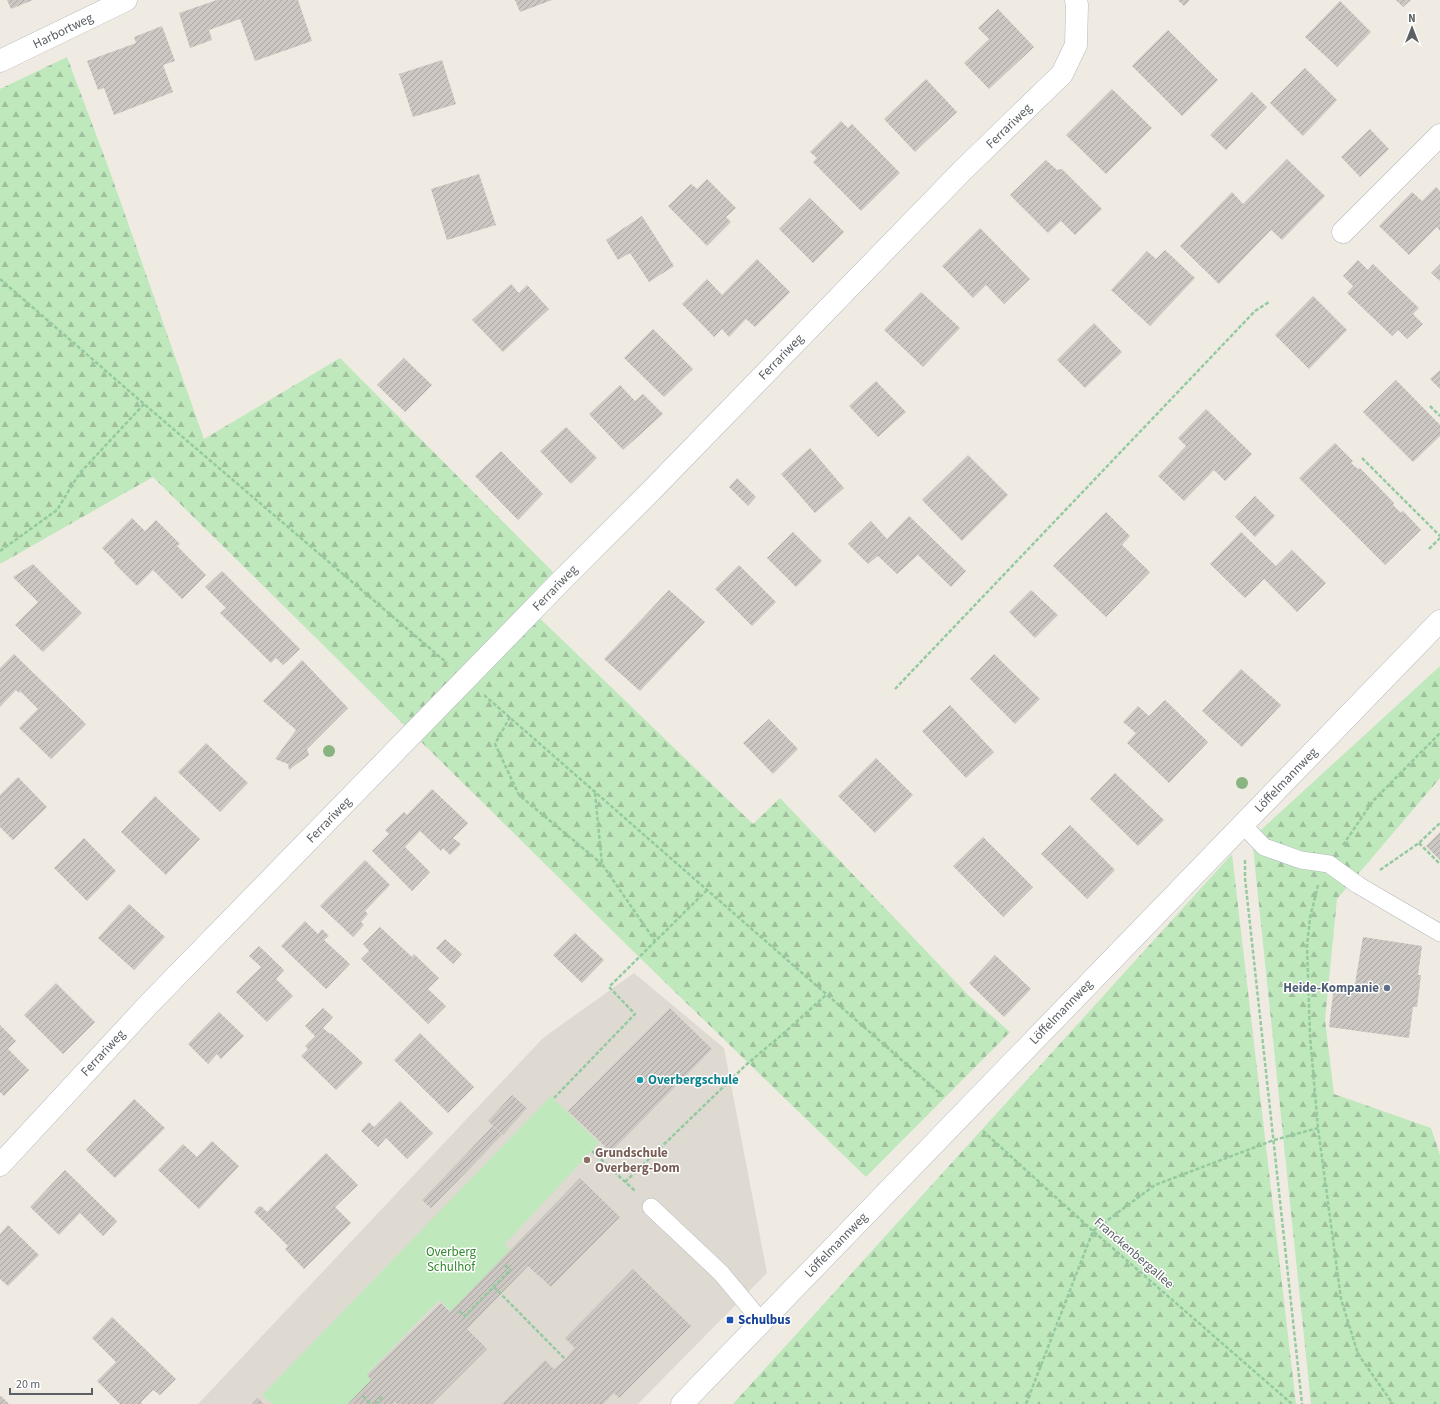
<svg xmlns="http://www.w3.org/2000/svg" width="1440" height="1404" viewBox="0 0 1440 1404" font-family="'Source Sans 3',sans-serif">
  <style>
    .education { fill: #dfdad1 }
    .forest { fill: url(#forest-firs) }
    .green { fill: #c0e8bd }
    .building { fill: url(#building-hatch) }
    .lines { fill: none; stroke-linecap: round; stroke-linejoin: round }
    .service-casing { stroke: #b5b9be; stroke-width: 18 }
    .minor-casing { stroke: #b5b9be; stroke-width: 23 }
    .tertiary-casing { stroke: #b5b9be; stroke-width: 23 }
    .path { stroke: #95caa0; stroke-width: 2.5; stroke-dasharray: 4 2; stroke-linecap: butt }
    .service { stroke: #fff; stroke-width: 17 }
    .minor { stroke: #fff; stroke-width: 22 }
    .tertiary { stroke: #fff; stroke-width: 22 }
    .tree { fill: #87b480 }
    .service-dot { fill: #5c6f8a; stroke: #fff; stroke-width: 1.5 }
    .culture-dot { fill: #0f9aa8; stroke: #fff; stroke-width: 1.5 }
    .education-dot { fill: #8d6e63; stroke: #fff; stroke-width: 1.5 }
    .transit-dot { fill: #1a4fb4; stroke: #fff; stroke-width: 1.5 }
    .labels { text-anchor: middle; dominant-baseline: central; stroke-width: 3; stroke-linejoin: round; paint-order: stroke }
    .street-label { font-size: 13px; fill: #5b6064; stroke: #fff }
    .service-label { font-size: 13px; font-weight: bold; fill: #4e5e75; stroke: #fff; text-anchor: end }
    .culture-label { font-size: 13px; font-weight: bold; fill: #0d838f; stroke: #fff; text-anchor: start }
    .education-label { font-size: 13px; font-weight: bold; fill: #785e54; stroke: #fff; text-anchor: start }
    .park-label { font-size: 13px; fill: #32872f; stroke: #fff }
    .transit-label { font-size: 13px; font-weight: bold; fill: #164399; stroke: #fff; text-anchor: start }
  </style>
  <defs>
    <pattern id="forest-firs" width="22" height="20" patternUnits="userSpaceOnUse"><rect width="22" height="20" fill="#c0e8bd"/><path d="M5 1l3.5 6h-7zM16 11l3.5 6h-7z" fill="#9fbf9d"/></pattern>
    <pattern id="building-hatch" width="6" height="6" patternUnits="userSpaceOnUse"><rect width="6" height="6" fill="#ccc7c2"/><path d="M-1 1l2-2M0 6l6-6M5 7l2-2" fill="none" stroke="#a9a5a1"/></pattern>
  </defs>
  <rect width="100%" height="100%" fill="#efebe2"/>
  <!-- education -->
  <path class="education" d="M634,973L724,1048L767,1273L638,1404H198L543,1038Z"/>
  <!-- forest -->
  <path class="forest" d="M67,57L109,169L204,439L340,358L553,572L524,603L753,824L780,798L969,996L1010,1032L866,1177L639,957L153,477L0,564V89Z
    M1440,666V778L1337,899L1325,1020L1334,1094L1431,1128L1440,1155V1404H1311L1252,838Z
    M1232,854L1296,1404H733Z"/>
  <!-- green -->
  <path class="green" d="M551,1096L599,1143L505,1244L514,1255L455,1315L439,1300L368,1373L376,1381L354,1404H273L262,1395Z"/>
  <!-- building -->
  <path class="building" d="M7,0H33L11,9Z
    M217,0H298L312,41L255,61L240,19L209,30L212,40L190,48L179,13Z
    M515,0H552L520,12Z
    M1178,0H1190L1184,6Z
    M1396,0H1411L1403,7Z
    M1340,1L1371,32L1337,67L1305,37Z
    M998,9L1034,47L989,89L964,63L989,39L978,28Z
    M162,26L175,61L163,65L173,92L114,115L104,88L98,90L87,61L136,43L134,37Z
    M1168,30L1218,80L1182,116L1132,66Z
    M442,60L456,104L413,117L399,74Z
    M1305,68L1337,100L1303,136L1270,103Z
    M926,79L957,112L915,152L884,119Z
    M1112,89L1152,128L1106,174L1066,135Z
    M1252,92L1267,107L1226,150L1210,135Z
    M841,121L848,128L852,124L900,173L861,211L813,162L817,158L810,152Z
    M1370,129L1389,149L1360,177L1341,157Z
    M1287,159L1325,196L1282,240L1271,230L1219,284L1180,246L1232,192L1243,204Z
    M1046,160L1057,170L1062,169L1102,209L1075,235L1061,221L1048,233L1010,195Z
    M479,174L496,225L447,240L431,189Z
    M707,179L736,208L726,217L731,222L707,246L668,206L691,184L697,189Z
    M1436,187L1440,191V231L1437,227L1409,255L1379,226L1412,192L1422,201Z
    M810,198L844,232L813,263L779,229Z
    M642,216L674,266L649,282L630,253L618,260L606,240Z
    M980,228L1030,279L1004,304L986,285L973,298L942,266Z
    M1165,250L1195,278L1150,326L1111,290L1147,251L1156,259Z
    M757,259L790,292L755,327L746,319L729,337L722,329L714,337L682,304L707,279L722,295Z
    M1358,260L1368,270L1373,264L1419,308L1413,314L1423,324L1407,339L1398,330L1392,336L1347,293L1353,286L1343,276Z
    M1440,264V281L1431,273Z
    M511,284L519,293L527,285L549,309L503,352L472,320Z
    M921,292L960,328L923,367L884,330Z
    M1313,296L1347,330L1309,369L1275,335Z
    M1094,323L1122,352L1085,388L1057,360Z
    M653,329L693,369L664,397L624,358Z
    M404,358L432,385L405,412L377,385Z
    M1440,370V389L1430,379Z
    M1396,380L1440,425V436L1413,462L1363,412Z
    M876,381L906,412L878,437L849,406Z
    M620,385L635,401L643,394L663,414L623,450L589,414Z
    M1206,409L1252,454L1225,481L1214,470L1184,501L1158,476L1186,446L1178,438Z
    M566,427L597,458L571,484L540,451Z
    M1335,443L1353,461L1351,463L1358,469L1360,468L1394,503L1393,505L1401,513L1403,511L1421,530L1385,565L1299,478Z
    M810,448L844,488L815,513L781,474Z
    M501,451L543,494L518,520L475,476Z
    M968,455L1008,495L962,541L922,500Z
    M737,478L756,497L748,506L729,487Z
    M1255,496L1275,516L1255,537L1235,517Z
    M1106,512L1130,536L1122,545L1150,572L1106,617L1053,566Z
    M909,516L966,571L951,587L918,555L897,574L878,556L868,564L848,544L871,521L887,539Z
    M132,518L145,531L156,520L180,544L177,546L206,575L182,599L153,570L137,586L114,563L115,561L102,548Z
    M793,532L822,561L796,587L767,558Z
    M1241,532L1276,566L1292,550L1326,583L1297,612L1264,579L1245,598L1210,564Z
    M33,564L82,613L43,652L15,625L38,602L13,577Z
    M739,565L776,602L752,626L715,589Z
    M222,571L300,649L283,665L276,658L271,663L220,613L226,608L205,587Z
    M669,590L705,622L640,691L604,659Z
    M1031,590L1058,615L1035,638L1009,612Z
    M14,654L86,724L51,759L19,728L38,709L20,691L19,693L16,690L0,707V668Z
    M994,654L1040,699L1015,724L970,679Z
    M302,660L348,708L307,749L309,755L289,770L288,764L275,759L296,730L263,701Z
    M1241,669L1281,705L1242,747L1202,711Z
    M1165,700L1208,742L1169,783L1127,743L1136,733L1123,722L1138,706L1149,716Z
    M950,705L994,752L966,778L922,731Z
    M769,719L798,749L773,774L743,743Z
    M206,743L248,783L220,812L178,772Z
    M876,758L913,795L875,833L838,796Z
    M1115,773L1164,820L1138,846L1090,799Z
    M18,777L47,807L13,840L0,827V795Z
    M432,789L468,823L453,838L461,844L450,855L443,848L441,851L420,831L405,847L430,872L412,891L372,851L389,834L385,830L404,812L407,815Z
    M155,796L200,839L166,875L121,832Z
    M1070,825L1115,870L1087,899L1041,854Z
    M1440,832V860L1426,846Z
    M983,837L1033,887L1003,917L953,866Z
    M84,838L116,871L87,901L54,868Z
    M365,860L390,885L365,911L368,914L361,922L364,925L353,937L320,906Z
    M129,904L165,937L134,970L98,938Z
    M305,921L318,934L322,929L329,936L324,940L350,964L326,989L281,946Z
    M380,927L412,957L414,954L439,978L428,989L446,1006L428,1024L361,959L369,951L363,944Z
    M575,933L604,960L582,983L553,955Z
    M1363,937L1422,946L1418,975H1421L1417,1007H1413L1409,1038L1329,1027L1334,986L1354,989Z
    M445,939L462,954L453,964L436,948Z
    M259,946L284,970L276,979L293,996L267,1022L236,992L261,967L249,956Z
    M995,955L1031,989L1004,1017L969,983Z
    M56,983L95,1022L63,1054L24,1015Z
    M323,1008L333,1017L323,1028L330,1034L331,1033L363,1063L336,1090L301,1056L308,1049L305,1046L315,1036L305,1026Z
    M670,1008L712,1049L611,1152L568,1111Z
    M219,1012L244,1036L221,1059L217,1054L208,1064L188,1044Z
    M0,1025L16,1041L8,1049L29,1070L4,1096L0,1092Z
    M420,1033L474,1087L448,1113L394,1060Z
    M512,1095L527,1108L503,1135L488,1121Z
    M134,1099L165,1128L115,1178L86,1150Z
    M400,1101L433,1133L407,1159L386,1138L378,1147L361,1131L369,1122L374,1127Z
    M493,1126L502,1135L431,1208L422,1200Z
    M212,1141L239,1166L199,1209L158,1170L183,1144L197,1157Z
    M326,1153L358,1185L335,1207L351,1223L304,1269L285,1249L288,1246L254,1212L258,1207L261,1206L267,1212Z
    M65,1170L117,1221L103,1236L80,1213L59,1235L30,1207Z
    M580,1178L620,1217L551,1287L528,1266L467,1329L487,1349L432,1404H397L395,1402L394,1404H348L371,1380L367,1375L441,1303L450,1312Z
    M8,1225L39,1255L8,1286L0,1279V1234Z
    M633,1269L691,1326L619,1398L614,1393L603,1404H502L545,1360L554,1369L565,1359L575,1348L565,1338Z
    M112,1317L176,1379L160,1395L153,1390L141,1402L142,1404H120L97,1381L116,1362L92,1338Z
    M1,1396L9,1404H0V1398Z
    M258,1398L264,1404H252Z"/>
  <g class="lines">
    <defs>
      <path id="service" d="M1243,825L1264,847L1301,860L1329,864L1358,885L1440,933
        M651,1207L721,1273L762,1322"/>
      <path id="minor" d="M0,61L126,0
        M1343,232L1440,135
        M0,1165L149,1004L564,578L651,491L963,170L1062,74L1076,45L1077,5L1076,0"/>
      <path id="tertiary" d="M682,1404L1440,621"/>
    </defs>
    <!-- service casing -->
    <use href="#service" class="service-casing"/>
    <!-- minor casing -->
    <use href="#minor" class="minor-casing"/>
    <!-- tertiary casing -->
    <use href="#tertiary" class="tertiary-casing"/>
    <!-- path -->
    <path class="path" d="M0,279L144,404L447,663
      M1430,406L1440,416
      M1362,458L1440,536
      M1429,549L1440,538
      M0,551L57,510L79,474L144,404
      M895,689L1255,311L1269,302
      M484,695L944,1097
      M510,717L495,744L519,795L602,864
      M595,793L602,864L655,941
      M1419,843L1440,864
      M1343,845L1373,801L1440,733
      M1245,860V878L1302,1404
      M1380,870L1419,843L1440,823
      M1318,885L1310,918L1307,946L1310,1036L1318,1128L1341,1299L1358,1354L1393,1404
      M554,1098L635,1014L609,987L707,890
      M983,1131L1093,1231L1292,1404
      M592,1151L635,1191
      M625,1182L747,1064L784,1033L827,994
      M505,1265L510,1270
      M494,1287L565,1359
      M459,1311L465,1316L511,1269
      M363,1396L371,1404
      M375,1404L383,1396
      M1026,1404L1093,1231L1155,1185L1274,1140L1318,1128"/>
    <!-- service -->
    <use href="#service" class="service"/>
    <!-- minor -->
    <use href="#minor" class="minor"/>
    <!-- tertiary -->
    <use href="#tertiary" class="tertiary"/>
  </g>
  <!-- trees -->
  <g class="tree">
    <circle cx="329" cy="751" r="6"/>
    <circle cx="1242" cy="783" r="6"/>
  </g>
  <!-- markers -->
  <circle class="service-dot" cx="1387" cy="988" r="4"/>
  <circle class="culture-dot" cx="640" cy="1080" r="4"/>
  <circle class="education-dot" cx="587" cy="1160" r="4"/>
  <rect class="transit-dot" x="726" y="1316" width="8" height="8" rx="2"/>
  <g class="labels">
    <!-- street labels -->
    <g class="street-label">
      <text transform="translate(63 31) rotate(-26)">Harbortweg</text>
      <text transform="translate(1009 126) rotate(-44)">Ferrariweg</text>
      <text transform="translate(781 357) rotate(-46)">Ferrariweg</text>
      <text transform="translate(555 588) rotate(-46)">Ferrariweg</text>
      <text transform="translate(1286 780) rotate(-46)">Löffelmannweg</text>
      <text transform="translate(329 820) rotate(-46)">Ferrariweg</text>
      <text transform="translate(1061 1012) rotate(-46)">Löffelmannweg</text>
      <text transform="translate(103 1053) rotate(-47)">Ferrariweg</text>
      <text transform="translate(836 1245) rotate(-46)">Löffelmannweg</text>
      <text transform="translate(1134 1253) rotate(41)">Franckenbergallee</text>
    </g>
    <!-- service labels -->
    <g class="service-label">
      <text x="1379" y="988">Heide-Kompanie</text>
    </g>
    <!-- culture labels -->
    <g class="culture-label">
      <text x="648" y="1080">Overbergschule</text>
    </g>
    <!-- education labels -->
    <g class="education-label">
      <text x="595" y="1153">Grundschule<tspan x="595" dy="15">Overberg-Dom</tspan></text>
    </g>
    <!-- park labels -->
    <g class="park-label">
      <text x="451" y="1252">Overberg<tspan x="451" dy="15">Schulhof</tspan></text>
    </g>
    <!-- transit labels -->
    <g class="transit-label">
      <text x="738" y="1320">Schulbus</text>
    </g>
  </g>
  <!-- north arrow -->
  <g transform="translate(1412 28)" stroke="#ffffff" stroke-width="3" paint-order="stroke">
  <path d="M0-3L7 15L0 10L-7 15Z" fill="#5b6064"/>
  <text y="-6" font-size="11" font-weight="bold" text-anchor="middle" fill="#5b6064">N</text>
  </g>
  <!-- scale -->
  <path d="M10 1388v6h82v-6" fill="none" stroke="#5b6064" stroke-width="2"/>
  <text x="16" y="1388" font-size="12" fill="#5b6064" stroke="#ffffff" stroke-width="3" paint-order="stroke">20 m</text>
</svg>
